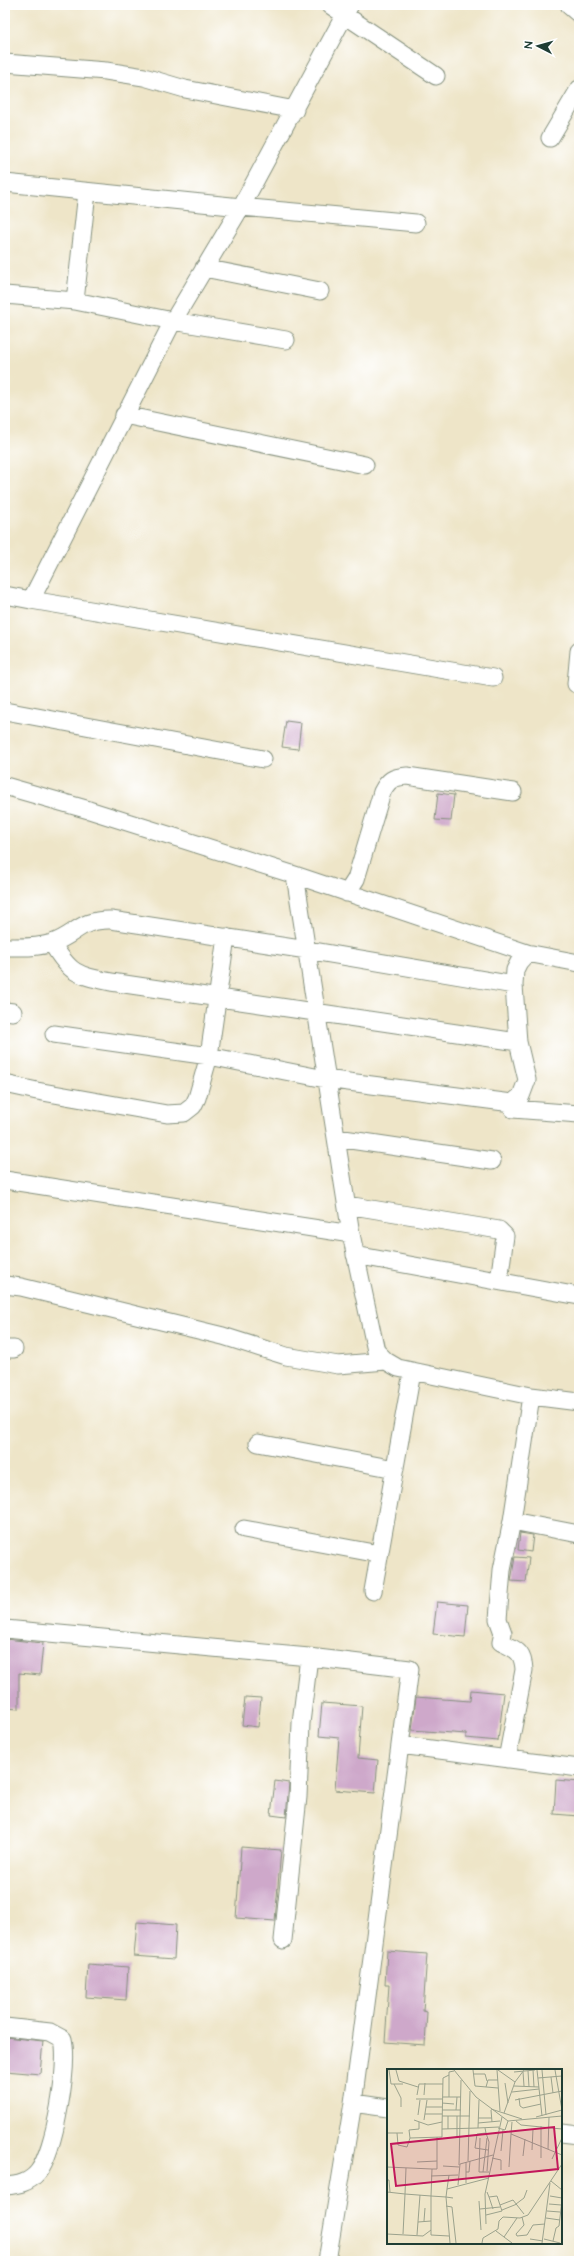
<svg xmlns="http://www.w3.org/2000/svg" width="584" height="2266" viewBox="0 0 584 2266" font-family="'Architects Daughter',sans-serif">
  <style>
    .building { fill: #cea8ca }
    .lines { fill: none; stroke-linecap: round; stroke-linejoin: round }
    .minor-casing { stroke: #86917e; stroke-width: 19 }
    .major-casing { stroke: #86917e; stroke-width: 24 }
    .minor { stroke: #fff; stroke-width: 17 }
    .major { stroke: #fff; stroke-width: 22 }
    .inset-road { fill: none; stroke: #9ba28d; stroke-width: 1 }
    .view { fill: #c2185b; fill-opacity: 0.15; stroke: #c2185b; stroke-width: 2 }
    .inset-edge { fill: none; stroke: #1f3d34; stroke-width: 2 }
  </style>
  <rect width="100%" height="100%" fill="#fff"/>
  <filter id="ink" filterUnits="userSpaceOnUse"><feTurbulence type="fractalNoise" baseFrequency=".025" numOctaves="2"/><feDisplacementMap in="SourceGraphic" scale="8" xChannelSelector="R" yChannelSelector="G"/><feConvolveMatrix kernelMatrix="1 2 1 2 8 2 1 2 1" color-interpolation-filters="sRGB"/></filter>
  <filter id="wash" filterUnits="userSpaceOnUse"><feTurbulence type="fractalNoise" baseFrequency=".012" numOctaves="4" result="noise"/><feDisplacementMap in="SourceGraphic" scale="16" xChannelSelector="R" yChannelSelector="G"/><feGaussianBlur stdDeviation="0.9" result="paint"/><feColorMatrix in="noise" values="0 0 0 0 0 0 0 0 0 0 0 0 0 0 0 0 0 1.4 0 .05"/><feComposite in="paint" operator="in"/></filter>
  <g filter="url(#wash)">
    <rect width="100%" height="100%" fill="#eee5c8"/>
    <g id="blocks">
      <!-- building -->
      <path class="building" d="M286,721L301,723L298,749L282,747Z
        M438,793L454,795L451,821L435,820Z
        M520,1533L533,1535L531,1552L518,1550Z
        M515,1557L529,1558L526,1582L511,1581Z
        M437,1602L468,1605L465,1637L433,1634Z
        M5,1639L43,1643L40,1675L19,1673V1709L5,1708Z
        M471,1690L504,1693L498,1741L466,1738V1734L412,1730L416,1697L470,1701Z
        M245,1697L261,1698L258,1727L242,1725Z
        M322,1703L362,1706L358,1758L378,1760L375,1793L335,1790L339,1738L319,1736Z
        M556,1780L579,1782V1816L554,1814Z
        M275,1781L289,1783L286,1817L271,1815Z
        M241,1847L281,1850L275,1921L236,1918Z
        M137,1922L176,1925L174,1959L134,1956Z
        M387,1951L427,1954L423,2011L427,2012L425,2045L385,2042L389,1985H385Z
        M88,1964L128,1967L126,2000L86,1997Z
        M5,2037L43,2041L40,2074L5,2071Z"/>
    </g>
  </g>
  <g filter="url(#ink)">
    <use href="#blocks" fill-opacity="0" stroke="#86917e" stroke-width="1"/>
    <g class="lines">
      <defs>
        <path id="minor" d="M330,5L436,76
          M5,63L106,71L144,77L185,89L295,110
          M550,138L579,89
          M5,183L241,207L416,223
          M204,268L320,291
          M5,295L75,301L173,321L286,340
          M75,301L87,192
          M124,415L365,465
          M5,595L31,600L173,321L241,207L350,5
          M31,600L493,678
          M576,684L579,651
          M5,711L263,759
          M5,786L89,810L295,875L527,953L579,963
          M295,875L351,1234L376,1351L386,1361L398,1368L531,1396L579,1402
          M347,893L356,879L382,792C388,780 393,777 407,776L513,792
          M52,943C70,974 77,975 111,982L518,1042
          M5,947C20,947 37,948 52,943C76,935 80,919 111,920L307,950L514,985
          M5,1011L13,1012
          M54,1034L209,1056L325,1079L512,1103L521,1096L527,1080L518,1042L514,985L515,970L519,962L527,953
          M5,1084L37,1091L167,1114L184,1113L193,1106L197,1098L209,1056L226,937
          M513,1109L579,1114
          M337,1138L492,1161
          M5,1180L351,1234
          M347,1205L499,1230L505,1236L499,1281
          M355,1255L579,1296
          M5,1285L21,1287L223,1336L286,1356L338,1365L386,1361
          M5,1349H14
          M258,1443L395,1469
          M512,1521L579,1534
          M244,1529L379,1554
          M373,1591L412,1372
          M5,1629L309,1657L410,1669L400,1745L579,1768
          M507,1759L524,1670C523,1651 516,1650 501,1642L503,1633L498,1619L502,1570L512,1521L531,1396
          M283,1940L298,1797L301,1723L309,1657
          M5,2027L50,2032L63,2039C69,2066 55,2150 38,2172C29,2183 18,2185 5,2186
          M353,2103L388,2108
          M561,2133L579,2135
          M327,2261L353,2103L400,1745"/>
        <path id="major" d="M572,5L579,11"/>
      </defs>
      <!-- minor casing -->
      <use href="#minor" class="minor-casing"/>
      <!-- major casing -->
      <use href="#major" class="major-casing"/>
      <!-- minor -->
      <use href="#minor" class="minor"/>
      <!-- major -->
      <use href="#major" class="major"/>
    </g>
  </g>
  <!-- overview -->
  <g transform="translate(387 2069)">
    <rect width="175" height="175" fill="#eee5c8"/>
    <path class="inset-road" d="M2,1L4,15H16M9,1L12,12L31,18M67,1L89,28L121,52L175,47M86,1L88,17L111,19M110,1L113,42M111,1L128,13M146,1L147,18M150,1L155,47M155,1L159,46M168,1L175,41M141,2L142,18M127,3L148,1M136,3L137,17M87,5H98L100,12M62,6L56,9L55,60L91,59M164,8L166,24M151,9L175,7M118,14L121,34M7,15L14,29V38M127,17L152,18M99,18L101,11H111M125,23L152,20M30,26L32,15H56M37,26L38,14M56,28H74M62,28V3L67,2M132,29L133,37L136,39L154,35M29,30H55M92,31L91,59L112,58M128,31L175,22M55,34L67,35M39,38H55M104,40L135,50M55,41H74M69,41L70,28M104,41L105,53M117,44L128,13L137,1M38,45H55M31,46L33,31M55,47H83M61,47V60M70,47V69M149,48L175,41M91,49H105M27,51L41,56L55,53M37,51L40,31M129,52L134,56L175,60M125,53L124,65L175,86M91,54L113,52M154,57V89M98,59L99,64L90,65L88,79L101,81M111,59L118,61L121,52M0,64H16M10,64L11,76L20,78L23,69L55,68V60M99,64L102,73L100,102M50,68V100H45L44,127L59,128L60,120L102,109M23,69L22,61L32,60V53M93,69L92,103H102M161,80L162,48M145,81L146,60M114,82L116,61M136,87L138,70M105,89L114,91V101M165,90L175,69M81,92L83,22M30,93L50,92M72,96L74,11M56,97L72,98M0,98L45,100M122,98L124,65M79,103H82L83,92M96,103L100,69M44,107L71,106M0,111H2L3,123M164,112L175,121M79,114V93M71,116L73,95L106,86M60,120L62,106M0,123L18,125L19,99M163,127L175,129M102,128L106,140M92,132L94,161M129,135L137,129L140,121M162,135L174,136M113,136L126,131L137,145M59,137L65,138L69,174M93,140L113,138M115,141L130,135M160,142L173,143M99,146L115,142L110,127L102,128L100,123M135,148L137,156L129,165L130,167L140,166L146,156L158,155M159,149L173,151M37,152L38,139M31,153L44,152M99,155L98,125L115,48M109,162L125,174M0,165L36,167L44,161M16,165L18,125L44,127V166L62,167M30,166L33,126M117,168L130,149M143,170L156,172M157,170L173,174M166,172L169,159L172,157L175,131M63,174L59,128L66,129M95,174L96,169L111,160L112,152L116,148L133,149L141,146L175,95M155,174L163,114"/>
    <path class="view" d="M167,58L171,100L9,117L4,75Z"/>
    <rect width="175" height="175" class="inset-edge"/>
  </g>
  <!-- margin -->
  <rect width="584" height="2266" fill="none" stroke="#fff" stroke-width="20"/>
  <!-- north arrow -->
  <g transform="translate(538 46) rotate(276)" stroke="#ffffff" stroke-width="3" paint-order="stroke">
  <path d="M0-3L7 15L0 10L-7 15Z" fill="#1f3d34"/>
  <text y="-6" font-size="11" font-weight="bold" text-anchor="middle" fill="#1f3d34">N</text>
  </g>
</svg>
